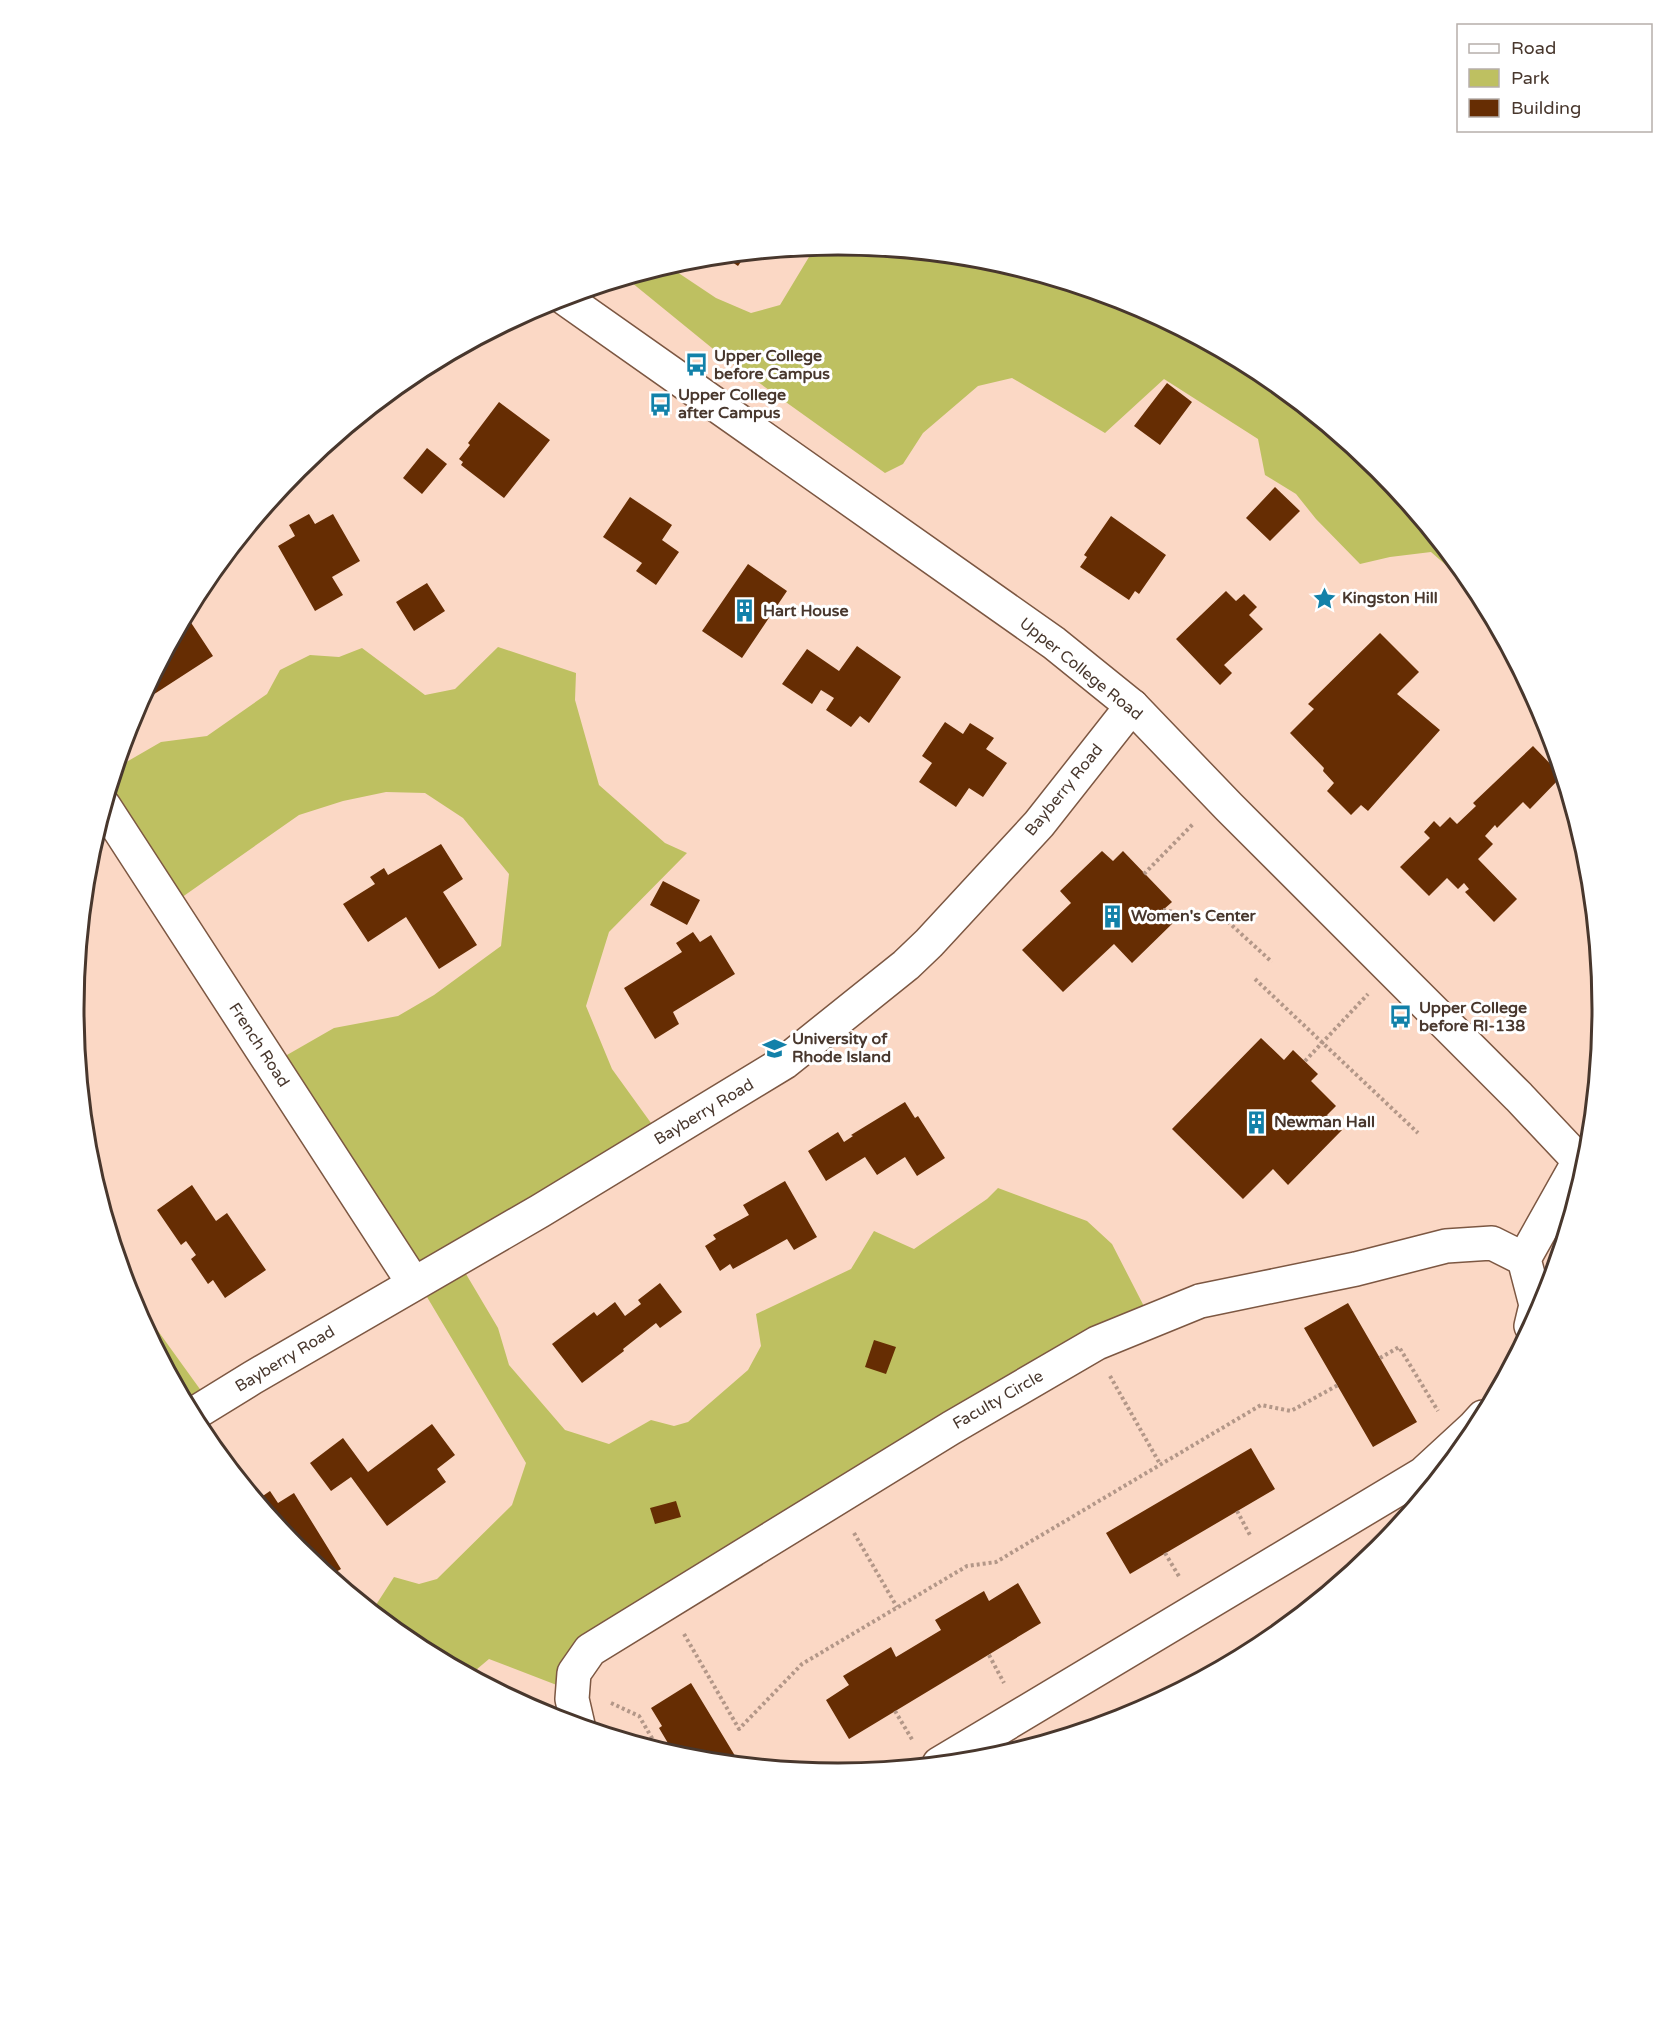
<svg xmlns="http://www.w3.org/2000/svg" width="1676" height="2018" viewBox="0 0 1676 2018" font-family="'Varela Round',sans-serif">
  <style>
    .green { fill: #bec061 }
    .building { fill: #662d03 }
    .lines { fill: none; stroke-linecap: round; stroke-linejoin: round }
    .minor-casing { stroke: #7c5742; stroke-width: 36 }
    .tertiary-casing { stroke: #7c5742; stroke-width: 36 }
    .path { stroke: #b39788; stroke-width: 4; stroke-dasharray: 3 3; stroke-linecap: butt }
    .minor { stroke: #fff; stroke-width: 33 }
    .tertiary { stroke: #fff; stroke-width: 33 }
    .labels { text-anchor: middle; dominant-baseline: central; stroke-width: 6; stroke-linejoin: round; paint-order: stroke }
    .poi-label { font-size: 16px; font-weight: bold; fill: #48372d; stroke: #fff; text-anchor: start }
    .street-label { font-size: 16px; fill: #48372d; stroke: #fff }
    .rim { fill: none; stroke: #48372d; stroke-width: 3 }
  </style>
  <rect width="100%" height="100%" fill="#fbd8c5"/>
  <!-- green -->
  <path class="green" d="M838,245L987,259L1131,303L1263,374L1379,469L1474,585L1479,594L1431,552L1390,557L1360,564L1316,519L1296,494L1265,475L1258,439L1164,379L1105,433L1012,378L978,386L923,433L903,464L885,473L723,357L626,278L668,266L716,298L751,313L780,305L815,247Z
    M498,647L576,673L575,700L599,785L665,843L687,853L609,932L586,1006L612,1069L664,1141L480,1261L466,1274L498,1328L509,1365L565,1430L609,1444L651,1420L674,1426L688,1422L748,1370L761,1346L756,1314L851,1269L874,1231L914,1249L987,1199L998,1188L1087,1221L1112,1244L1151,1320L600,1650L580,1694L489,1659L470,1675L413,1644L372,1611L394,1577L419,1584L437,1579L512,1505L526,1463L427,1297L421,1290L273,1063L334,1028L398,1016L434,995L501,946L509,874L463,818L425,793L386,792L343,801L299,815L178,900L106,802L116,768L161,742L207,736L267,694L280,670L310,655L339,657L362,648L425,695L455,689Z
    M119,1258L153,1324L215,1410L198,1425L132,1301Z"/>
  <!-- building -->
  <path class="building" d="M747,253L738,266L723,256L735,255Z
    M1167,383L1192,402L1160,445L1134,426Z
    M499,402L550,440L504,498L461,465L463,462L459,459L470,445L468,443Z
    M427,448L447,464L422,494L403,478Z
    M1275,487L1300,511L1270,541L1246,518Z
    M630,497L672,525L662,540L679,552L656,585L636,571L642,563L603,537Z
    M309,514L315,524L333,514L360,561L332,577L343,595L315,611L278,546L295,536L289,525Z
    M1111,516L1166,555L1139,594L1135,591L1129,600L1080,567L1087,557L1084,555Z
    M748,564L787,591L742,658L702,631Z
    M427,583L445,611L414,631L396,602Z
    M1226,591L1236,601L1244,594L1257,607L1249,615L1263,629L1224,665L1232,673L1220,685L1176,639Z
    M186,615L213,656L142,702L141,699Z
    M1380,633L1419,672L1397,694L1440,730L1368,811L1361,805L1351,815L1327,791L1334,783L1323,771L1324,768L1290,733L1314,709L1308,704Z
    M857,646L901,677L869,723L860,716L851,727L826,710L834,698L821,690L812,704L782,684L807,649L839,671Z
    M945,722L963,734L970,723L994,738L986,749L1007,763L983,797L969,788L956,807L919,782L932,763L922,756Z
    M1533,746L1562,776L1530,809L1523,802L1497,828L1495,825L1485,836L1493,844L1478,859L1517,899L1494,922L1465,892L1469,889L1464,883L1458,889L1447,878L1429,896L1400,867L1430,838L1424,832L1434,821L1440,827L1450,817L1457,824L1476,806L1473,803Z
    M441,844L463,879L443,892L477,945L439,969L406,917L368,942L343,904L375,884L370,877L384,868L388,875Z
    M1102,851L1113,861L1123,851L1172,902L1163,910L1175,921L1132,963L1114,944L1063,992L1022,950L1071,903L1060,891Z
    M663,881L700,900L687,925L650,905Z
    M693,932L700,942L711,935L735,974L673,1012L679,1024L655,1039L624,988L682,952L676,943Z
    M1261,1038L1284,1060L1293,1050L1318,1074L1311,1081L1336,1106L1327,1115L1342,1130L1288,1185L1273,1169L1243,1199L1172,1129Z
    M905,1102L915,1118L918,1116L945,1158L917,1176L905,1157L877,1175L865,1157L826,1181L808,1151L838,1132L844,1142L853,1136L851,1135Z
    M785,1181L817,1237L794,1250L787,1239L733,1269L730,1264L720,1271L705,1246L716,1239L713,1235L749,1215L743,1205Z
    M192,1185L216,1221L227,1213L266,1270L225,1298L213,1280L208,1284L191,1259L196,1255L186,1241L181,1245L157,1210Z
    M660,1283L682,1312L660,1328L656,1323L623,1349L624,1351L582,1383L552,1344L594,1312L597,1316L615,1302L625,1316L641,1304L638,1300Z
    M1348,1303L1417,1422L1373,1447L1304,1328Z
    M874,1340L896,1347L886,1374L865,1367Z
    M432,1424L455,1455L437,1469L446,1482L387,1526L351,1477L331,1491L310,1463L343,1438L368,1472Z
    M1251,1448L1275,1489L1130,1574L1106,1533Z
    M270,1491L278,1503L294,1493L341,1569L329,1576L312,1562L305,1550L301,1552L297,1549L257,1500Z
    M676,1501L681,1517L655,1524L650,1508Z
    M1018,1583L1041,1623L849,1739L826,1700L849,1685L843,1676L891,1647L896,1657L941,1630L935,1620L984,1591L989,1601Z
    M691,1683L740,1764L689,1759L675,1755L659,1728L662,1726L651,1708Z"/>
  <g class="lines">
    <defs>
      <path id="minor" d="M104,806L414,1284
        M1524,1259L1579,1161
        M192,1415L252,1378L540,1211L785,1062L906,965L929,943L1039,824L1132,706
        M578,1725L572,1699L574,1673L590,1650L951,1428L1097,1343L1200,1301L1356,1269L1446,1246L1492,1243L1524,1259L1536,1305L1531,1326
        M939,1764L1423,1474L1473,1428L1483,1417"/>
      <path id="tertiary" d="M563,297L1054,643L1132,706L1229,807L1519,1097L1585,1167"/>
    </defs>
    <!-- minor casing -->
    <use href="#minor" class="minor-casing"/>
    <!-- tertiary casing -->
    <use href="#tertiary" class="tertiary-casing"/>
    <!-- path -->
    <path class="path" d="M1144,874L1194,823
      M1163,910L1226,920L1272,962
      M1255,979L1418,1133
      M1305,1061L1368,994
      M1380,1358L1399,1347L1438,1411
      M1110,1376L1160,1464
      M1237,1511L1251,1537
      M854,1533L897,1607
      M1165,1553L1180,1578
      M684,1634L739,1729L802,1664L967,1566L996,1562L1261,1405L1291,1411L1338,1385
      M989,1655L1004,1683
      M611,1703L639,1716L659,1750
      M895,1711L913,1741"/>
    <!-- minor -->
    <use href="#minor" class="minor"/>
    <!-- tertiary -->
    <use href="#tertiary" class="tertiary"/>
  </g>
  <!-- icons -->
  <defs>
    <symbol id="bus-bare" viewBox="-9 -9 18 18"><path d="M-5-6H5V4H4V6H2V4H-2V6H-4V4H-5ZM-3.5-4V0h7V-4ZM-3.5 1.2v1.5H-2V1.2ZM2 1.2v1.5H3.5V1.2Z" fill="#1281a9" stroke="#fff" stroke-width="2.5" paint-order="stroke"/></symbol>
    <symbol id="sight-bare" viewBox="-9 -9 18 18"><path d="M0-6L1.8-2.2L6-1.7L2.9 1.2L3.7 5.4L0 3.3L-3.7 5.4L-2.9 1.2L-6-1.7L-1.8-2.2Z" fill="#1281a9" stroke="#fff" stroke-width="2.5" paint-order="stroke"/></symbol>
    <symbol id="building-bare" viewBox="-9 -9 18 18"><path d="M-4-6H4V6H1V3H-1V6H-4ZM-2.5-4.3h1.7v1.8h-1.7ZM.8-4.3h1.7v1.8H.8ZM-2.5-1h1.7V.8h-1.7ZM.8-1h1.7V.8H.8Z" fill="#1281a9" stroke="#fff" stroke-width="2.5" paint-order="stroke"/></symbol>
    <symbol id="university-bare" viewBox="-9 -9 18 18"><path d="M0-5L7-2L0 1L-7-2ZM-4 1L0 2.5L4 1V4Q0 6-4 4Z" fill="#1281a9" stroke="#fff" stroke-width="2.5" paint-order="stroke"/></symbol>
  </defs>
  <g fill-rule="evenodd">
    <use href="#bus-bare" x="680" y="348" width="33" height="33"/>
    <use href="#bus-bare" x="644" y="388" width="33" height="33"/>
    <use href="#sight-bare" x="1308" y="582" width="33" height="33"/>
    <use href="#building-bare" x="728" y="594" width="33" height="33"/>
    <use href="#building-bare" x="1096" y="900" width="33" height="33"/>
    <use href="#bus-bare" x="1384" y="1000" width="33" height="33"/>
    <use href="#university-bare" x="758" y="1032" width="33" height="33"/>
    <use href="#building-bare" x="1240" y="1106" width="33" height="33"/>
  </g>
  <g class="labels">
    <!-- poi labels -->
    <g class="poi-label">
      <text x="714" y="356">Upper College<tspan x="714" dy="18">before Campus</tspan></text>
      <text x="678" y="395">Upper College<tspan x="678" dy="18">after Campus</tspan></text>
      <text x="1342" y="598">Kingston Hill</text>
      <text x="763" y="611">Hart House</text>
      <text x="1131" y="916">Women's Center</text>
      <text x="1419" y="1008">Upper College<tspan x="1419" dy="18">before RI-138</tspan></text>
      <text x="792" y="1039">University of<tspan x="792" dy="18">Rhode Island</tspan></text>
      <text x="1274" y="1122">Newman Hall</text>
    </g>
    <!-- street labels -->
    <g class="street-label">
      <text transform="translate(1081 669) rotate(39)">Upper College Road</text>
      <text transform="translate(1064 790) rotate(-51)">Bayberry Road</text>
      <text transform="translate(259 1045) rotate(57)">French Road</text>
      <text transform="translate(704 1112) rotate(-31)">Bayberry Road</text>
      <text transform="translate(285 1359) rotate(-31)">Bayberry Road</text>
      <text transform="translate(998 1400) rotate(-30)">Faculty Circle</text>
    </g>
  </g>
  <!-- crop -->
  <path d="M0 0H1676V2018H0ZM84 1009a754 754 0 1 1 1508 0a754 754 0 1 1-1508 0Z" fill="#fff" fill-rule="evenodd"/>
  <path class="rim" d="M84 1009a754 754 0 1 1 1508 0a754 754 0 1 1-1508 0Z"/>
  <!-- legend -->
  <rect x="1457" y="24" width="195" height="108" fill="#ffffff" stroke="#b6afab" stroke-width="1.5"/>
  <rect x="1469" y="44" width="30" height="9" fill="#ffffff" stroke="#b6afab" stroke-width="1.5"/>
  <text x="1511" y="54" font-size="18" fill="#48372d">Road</text>
  <rect x="1469" y="69" width="30" height="18" fill="#bec061" stroke="#b6afab" stroke-width="1.5"/>
  <text x="1511" y="84" font-size="18" fill="#48372d">Park</text>
  <rect x="1469" y="99" width="30" height="18" fill="#662d03" stroke="#b6afab" stroke-width="1.5"/>
  <text x="1511" y="114" font-size="18" fill="#48372d">Building</text>
</svg>
